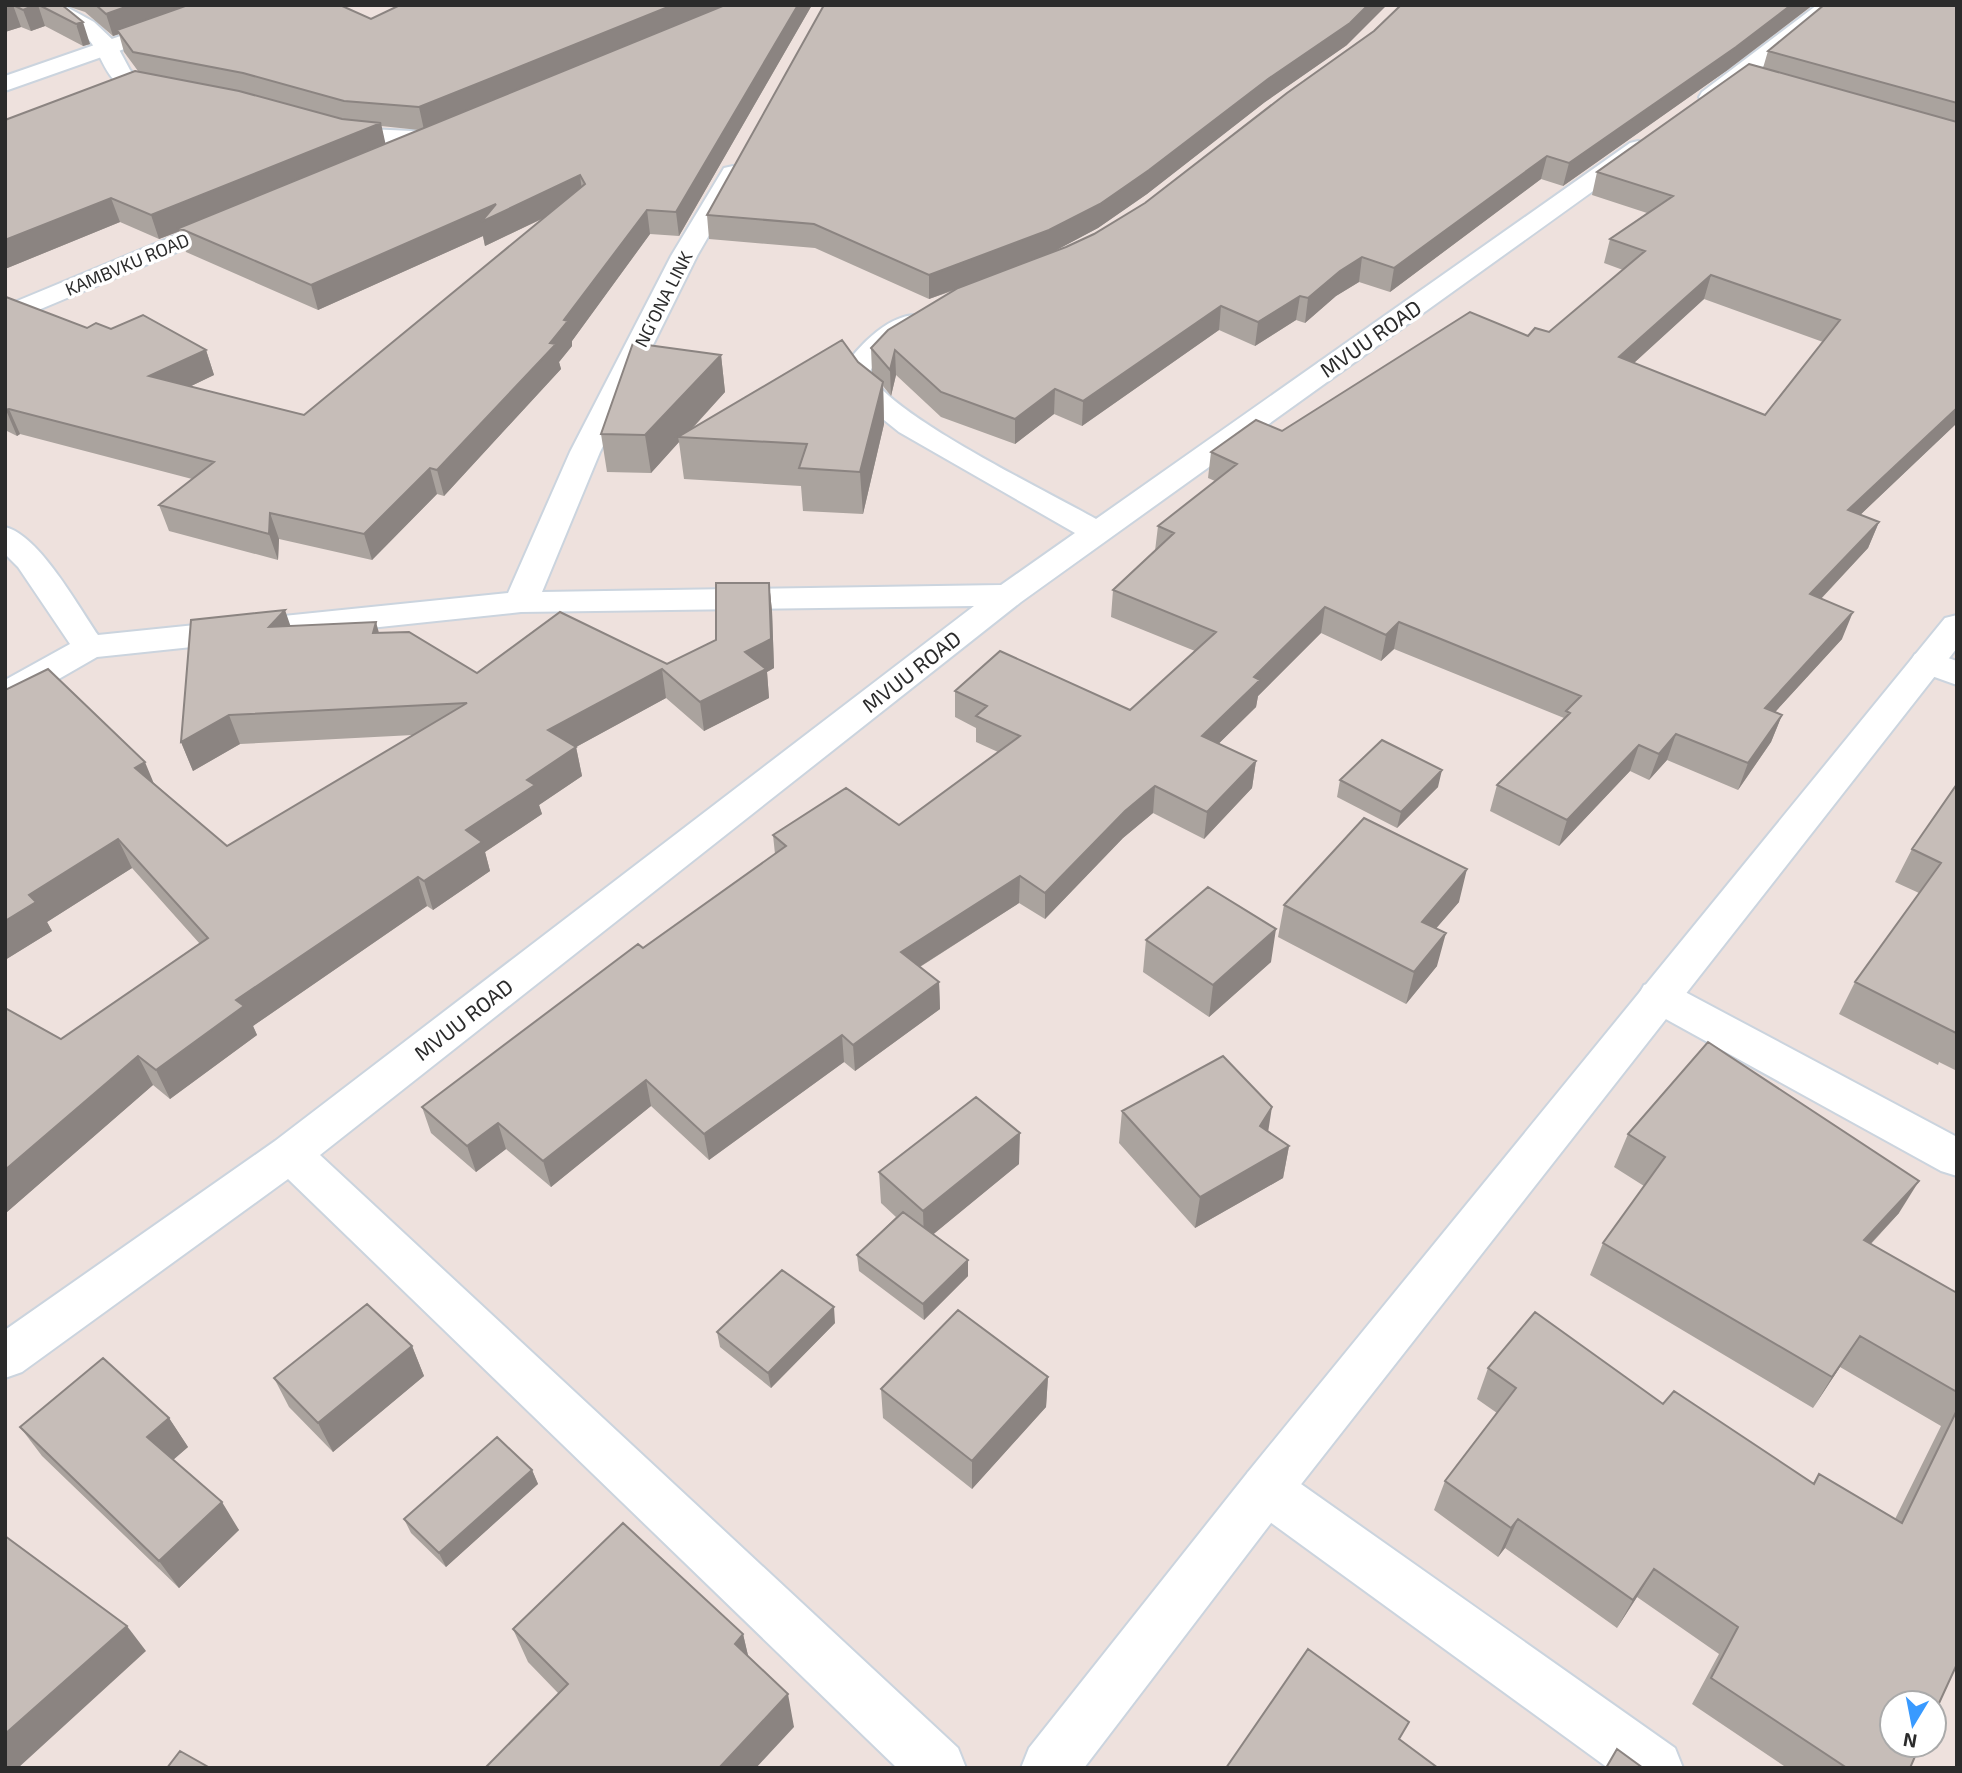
<svg xmlns="http://www.w3.org/2000/svg" width="1962" height="1773" viewBox="0 0 1962 1773" font-family="'Exo 2',sans-serif">
  <style>
    .lines { fill: none; stroke-linecap: round; stroke-linejoin: round }
    .street-casing { stroke: #cbd4de; stroke-width: 4 }
    .secondary-casing { stroke: #cbd4de; stroke-width: 4 }
    .street { fill: #fff; fill-rule: evenodd }
    .secondary { fill: #fff; fill-rule: evenodd }
    .wall { fill: #aaa39e; fill-rule: evenodd }
    .shaded-wall { fill: #8b8481 }
    .building { fill: #c6bdb8; stroke: #8b8481; stroke-width: 2; fill-rule: evenodd }
    .labels { text-anchor: middle; dominant-baseline: central; stroke-width: 7; stroke-linejoin: round; paint-order: stroke }
    .far-street-label { font-size: 18px; fill: #2b2b2b; stroke: #fff }
    .street-label { font-size: 21px; fill: #2b2b2b; stroke: #fff }
  </style>
  <rect width="100%" height="100%" fill="#eee1dd"/>
  <g class="lines">
    <defs>
      <path id="street" d="M34,5H63L94,22L115,42L130,70L136,76L179,86L182,91L179,96L171,98C155,95 137,95 123,87C104,77 101,50 85,36C71,24 42,17 34,5Z
        M1817,5H1841L1718,102H1702L1699,97L1702,92Z
        M332,122L368,129L434,132L442,134L446,139L442,144L434,146L368,143L324,134L320,129L324,124Z
        M1638,141L1646,143L1650,148L1646,153L1021,602L320,1155L958,1748L966,1768H897L288,1179L22,1372L5,1378V1330L275,1141L974,606L521,612L97,657L17,703L5,706V680L70,644L18,567L5,554V527C39,535 78,606 98,635L508,593L570,452L671,256L721,173L724,168L733,166L742,168L745,173L697,256L600,452L542,592L1001,585L1075,533L899,432L853,395L841,373C855,348 893,308 925,316L929,322C915,342 885,343 869,373C891,416 1047,491 1096,519L1630,143Z
        M232,212L241,215L245,220L241,225L5,324V306Z
        M1927,651L1957,661V685L1915,670L1910,662L1915,654Z
        M1658,981L1672,985L1957,1137V1176L1941,1171L1644,1007L1638,996L1644,985Z
        M1266,1465L1284,1472L1675,1748L1683,1768H1608L1248,1506L1241,1489L1248,1472Z"/>
      <path id="secondary" d="M210,5H241L238,9L5,91V76Z
        M1957,615V648L1284,1506L1084,1768H1021L1029,1748L1248,1472L1945,618Z"/>
    </defs>
    <!-- street casing -->
    <use href="#street" class="street-casing"/>
    <!-- secondary casing -->
    <use href="#secondary" class="secondary-casing"/>
    <!-- street -->
    <use href="#street" class="street"/>
    <!-- secondary -->
    <use href="#secondary" class="secondary"/>
  </g>
  <!-- wall -->
  <path class="wall" d="M5,5H62L90,44L83,46L45,26L31,31L21,27L5,32Z
    M64,5H340L371,19L400,5H812L679,236L650,234L572,341V346L559,362L561,369L444,496L437,494L372,560L279,539L278,560L169,531L159,505L192,479L20,434L17,436L5,430V298L87,328L111,329L206,350L214,375L189,387L304,415L546,217L485,246L483,236L318,310L186,252L180,231L159,239L120,222L5,269V120L138,71L124,52L119,34L113,36L85,12ZM381,126L419,130L385,144Z
    M1957,5V423L1860,515L1879,522L1868,548L1821,599L1842,639L1775,712L1782,715L1771,742L1738,790L1667,760L1649,780L1630,771L1559,846L1490,811L1497,785L1564,718L1394,649L1381,661L1321,633L1258,696L1256,707L1218,744L1256,761L1252,788L1204,839L1153,813L1123,838L1045,919L1019,903L920,967L939,982L940,1009L855,1071L844,1062L709,1160L651,1106L551,1187L506,1149L476,1172L431,1133L422,1107L775,854L773,835L899,825L998,752L976,742V728L955,717V691L1130,710L1195,651L1111,617L1113,590L1155,551L1158,526L1215,481L1208,478L1211,452L1282,431L1528,336L1549,332L1623,270L1604,263L1610,239L1647,213L1592,195L1597,172L1763,68L1768,51ZM1704,299L1823,342L1765,415L1634,363Z
    M1347,45L1265,102L1147,194L1098,228L1051,253L1729,69L1563,186L1541,179L1390,292L1359,282L1336,296L1305,323L1296,320L1255,346L1219,330L1082,426L1054,414L1015,444L941,417L896,375L891,396L883,386L884,424L863,514L803,511L801,486L684,479L679,442L651,473L607,472L601,434L721,355L725,392L691,430L858,362L872,373L871,348L955,290L929,299L815,248L709,239L707,215Z
    M769,583L772,611L774,668L767,672L769,698L704,731L666,698L576,747L582,776L539,805L542,814L485,852L490,871L433,910L427,906L253,1026L257,1035L170,1099L153,1085L7,1212L5,1210V1008L61,1039L200,944L132,868L47,922L52,931L5,960L154,783L227,846L413,735L240,744L193,771L181,742L291,626L379,633L477,673L667,664L716,640Z
    M1340,780L1438,787L1397,828L1337,797Z
    M1957,784V1071L1939,1062L1938,1065L1839,1014L1855,982L1919,893L1895,882L1912,849Z
    M1459,902L1436,928L1437,966L1406,1004L1278,937L1284,905Z
    M1146,940L1271,962L1209,1017L1143,972Z
    M1122,1111L1268,1132L1289,1146L1283,1178L1195,1228L1119,1143Z
    M1628,1134L1899,1213L1871,1244L1957,1293V1664L1910,1768H1787L1692,1704L1719,1654L1637,1597L1617,1628L1505,1548L1498,1557L1434,1510L1445,1481L1497,1413L1477,1399L1488,1368L1663,1404L1813,1483L1819,1474L1895,1519L1941,1426L1840,1367L1813,1408L1590,1275L1603,1243L1644,1186L1614,1167Z
    M1019,1164L933,1234L968,1276L924,1320L859,1271L857,1255L896,1217L881,1203L879,1172Z
    M835,1323L771,1388L720,1347L717,1332Z
    M412,1346L424,1376L333,1452L289,1407L274,1378Z
    M1048,1377L1046,1407L972,1489L883,1418L881,1389Z
    M169,1418L188,1447L173,1460L239,1530L179,1588L42,1456L20,1427Z
    M532,1470L538,1484L446,1567L411,1533L404,1519Z
    M513,1629L743,1634L748,1656L794,1727L559,1694L528,1662Z"/>
  <!-- shaded-wall -->
  <path class="shaded-wall" d="M13,5L21,27L5,32V8Z
    M35,5H38L45,26L31,31L23,10Z
    M131,5H201L117,30L119,34L113,36L106,14Z
    M673,5H728L424,130L419,107Z
    M798,5H812L679,236L676,212Z
    M1368,5H1387L1347,45L1265,102L1147,194L1098,228L1049,254L929,299V275Z
    M1791,5H1813L1729,69L1563,186L1569,163Z
    M83,22L90,44L83,46L76,24Z
    M381,123L386,146L179,228L180,231L159,239L151,215Z
    M1547,156L1541,179L1390,292L1394,268Z
    M580,175L583,199L485,246L483,236L318,310L311,285L496,204Z
    M111,198L120,222L5,269V240Z
    M647,210L650,234L572,341V346L559,362L561,369L444,496L437,470L550,343L564,320Z
    M1362,257L1359,282L1336,296L1305,323L1308,298L1340,271Z
    M1711,275L1704,299L1613,382L1619,357Z
    M1300,296L1296,320L1255,346L1258,322Z
    M1221,306L1219,330L1082,426L1083,401Z
    M206,350L214,375L158,402L149,376Z
    M895,350L896,375L891,396L890,370Z
    M721,355L725,392L684,437H678L679,442L651,473L645,435Z
    M883,382L884,424L863,514L860,472Z
    M1055,389L1054,414L1015,444V419Z
    M1957,408V423L1838,536L1848,510Z
    M9,409L20,434L17,436L6,410Z
    M430,468L437,494L372,560L364,534Z
    M270,513L279,539L278,560L269,534Z
    M1879,522L1868,548L1800,621L1810,594Z
    M769,583L772,611L774,668L767,672L769,698L704,731L700,702L745,652Z
    M1325,607L1321,633L1258,696L1256,707L1199,763L1202,736L1254,677Z
    M285,610L295,639L269,627Z
    M1853,612L1842,639L1754,735L1765,708Z
    M376,622L384,651L373,633Z
    M1399,622L1394,649L1381,661L1386,635Z
    M662,669L666,698L554,759L548,730Z
    M229,715L240,744L193,771L181,742Z
    M1782,715L1771,742L1738,790L1748,763Z
    M1676,734L1667,760L1649,780L1659,754Z
    M1639,745L1630,771L1559,846L1567,820Z
    M576,747L582,776L539,805L542,814L485,852L490,871L433,910L424,881L466,830L527,780Z
    M1256,761L1252,788L1204,839L1207,812Z
    M145,762L157,791L135,768Z
    M1442,770L1438,787L1397,828L1401,812Z
    M1155,786L1153,813L1123,838L1045,919V893L1125,811Z
    M118,839L132,868L47,922L52,931L5,960V921L29,895Z
    M1467,869L1459,902L1414,954L1422,922Z
    M1020,876L1019,903L902,978L901,952Z
    M418,877L427,906L253,1026L257,1035L170,1099L156,1070L236,1000Z
    M1276,929L1271,962L1209,1017L1213,985Z
    M1446,933L1437,966L1406,1004L1414,972Z
    M939,982L940,1009L855,1071L853,1045Z
    M842,1035L844,1062L709,1160L704,1134Z
    M138,1056L153,1085L7,1212L5,1209V1170Z
    M646,1080L651,1106L551,1187L543,1161Z
    M1272,1107L1267,1139L1260,1126Z
    M498,1123L506,1149L476,1172L467,1146Z
    M1020,1133L1019,1164L924,1242L923,1211Z
    M1289,1146L1283,1178L1195,1228L1200,1197Z
    M1919,1181L1899,1213L1845,1271L1864,1240Z
    M968,1260V1276L924,1320L923,1304Z
    M834,1307L835,1323L771,1388L768,1373Z
    M1860,1336L1840,1367L1813,1408L1832,1377Z
    M412,1346L424,1376L333,1452L318,1423Z
    M1048,1377L1046,1407L972,1489V1461Z
    M169,1418L188,1447L166,1466L147,1437Z
    M532,1470L538,1484L446,1567L439,1553Z
    M222,1502L239,1530L179,1588L159,1561Z
    M1518,1519L1505,1548L1498,1557L1511,1528Z
    M1654,1569L1637,1597L1617,1628L1633,1600Z
    M127,1626L146,1651L18,1768H5V1734Z
    M743,1634L751,1668L735,1644Z
    M788,1694L794,1727L756,1768H719Z"/>
  <!-- building -->
  <path class="building" d="M13,5H35L23,10Z
    M39,5H62L83,22L76,24Z
    M96,5H131L106,14Z
    M188,5H340L371,19L400,5H673L419,107L344,101L243,73L133,52L117,30Z
    M725,5H798L676,212L647,210L564,320L568,321L550,343L556,344L437,470L430,468L364,534L270,513L269,534L159,505L214,462L9,409L5,410V298L6,297L87,328L96,323L111,329L143,315L206,350L149,376L304,415L585,184L580,175L481,222L496,204L311,285L179,228Z
    M824,5H1368L1350,23L1268,79L1149,170L1100,204L1049,230L929,275L814,224L707,215Z
    M1401,5H1791L1736,47L1569,163L1547,156L1394,268L1362,257L1340,271L1308,298L1300,296L1258,322L1221,306L1083,401L1055,389L1015,419L941,392L895,350L890,370L871,348L888,330L958,288L1066,247L1094,234L1145,203L1287,93L1374,31Z
    M1824,5H1957V103L1768,51Z
    M1749,64L1957,122V408L1848,510L1879,522L1810,594L1853,612L1765,708L1782,715L1748,763L1676,734L1659,754L1639,745L1567,820L1497,785L1570,713L1566,711L1581,696L1399,622L1386,635L1325,607L1254,677L1260,680L1202,736L1256,761L1207,812L1155,786L1125,811L1045,893L1020,876L901,952L939,982L853,1045L842,1035L704,1134L646,1080L543,1161L498,1123L467,1146L422,1107L638,944L643,948L786,846L773,835L846,788L899,825L1020,736L976,716L987,706L955,691L1000,651L1130,710L1216,632L1113,590L1174,533L1158,526L1237,464L1211,452L1256,420L1282,431L1470,312L1528,336L1535,328L1549,332L1645,251L1610,239L1673,196L1597,172ZM1711,275L1840,320L1765,415L1619,357Z
    M135,71L239,91L342,119L381,123L151,215L111,198L5,240V120Z
    M842,340L858,362L883,382L860,472L799,468L807,444L678,437Z
    M633,343L721,355L645,435L601,434Z
    M716,583H769L771,639L745,652L766,669L700,702L662,669L548,730L576,747L527,780L535,785L466,830L482,842L424,881L418,877L236,1000L244,1006L156,1070L138,1056L5,1170V1008L61,1039L208,938L118,839L29,895L36,902L5,921V690L48,669L145,762L135,768L227,846L467,703L229,715L181,742L191,620L285,610L269,627L376,622L373,633L409,632L477,673L560,612L667,664L716,640Z
    M1382,740L1442,770L1401,812L1340,780Z
    M1957,784V1032L1956,1033L1855,982L1941,863L1912,849Z
    M1364,818L1467,869L1422,922L1446,933L1414,972L1284,905Z
    M1208,887L1276,929L1213,985L1146,940Z
    M1708,1042L1919,1181L1864,1240L1957,1293V1392L1860,1336L1832,1377L1603,1243L1665,1157L1628,1134Z
    M1223,1056L1272,1107L1260,1126L1289,1146L1200,1197L1122,1111Z
    M976,1097L1020,1133L923,1211L879,1172Z
    M903,1212L968,1260L923,1304L857,1255Z
    M782,1270L834,1307L768,1373L717,1332Z
    M367,1304L412,1346L318,1423L274,1378Z
    M958,1310L1048,1377L972,1461L881,1389Z
    M1535,1312L1663,1404L1674,1391L1814,1484L1819,1474L1902,1523L1957,1410V1664L1934,1714V1703H1892V1745H1920L1910,1768H1847L1711,1678L1738,1627L1654,1569L1633,1600L1518,1519L1511,1528L1445,1481L1516,1388L1488,1368Z
    M103,1358L169,1418L147,1437L222,1502L159,1561L20,1427Z
    M497,1437L532,1470L439,1553L404,1519Z
    M623,1523L743,1634L735,1644L788,1694L719,1768H485L568,1684L513,1629Z
    M5,1536L127,1626L5,1734Z
    M1308,1649L1409,1722L1399,1739L1438,1768H1226Z
    M1617,1749L1643,1768H1606Z
    M180,1751L210,1768H167Z"/>
  <g class="labels">
    <!-- far-street labels -->
    <g class="far-street-label">
      <text transform="translate(127 264) rotate(-23)">KAMBVKU ROAD</text>
      <text transform="translate(663 299) rotate(-63)">NG'ONA LINK</text>
    </g>
    <!-- street labels -->
    <g class="street-label">
      <text transform="translate(1370 338) rotate(-35)">MVUU ROAD</text>
      <text transform="translate(911 671) rotate(-38)">MVUU ROAD</text>
      <text transform="translate(463 1019) rotate(-38)">MVUU ROAD</text>
    </g>
  </g>
  <!-- border -->
  <rect width="1962" height="1773" fill="none" stroke="#2b2b2b" stroke-width="14"/>
  <!-- north arrow -->
  <g transform="translate(1913 1724) rotate(190)"><circle r="33" fill="#ffffff" stroke="#aaaaaa" stroke-width="2"/>
  <path d="M0-5L12 26L0 18L-12 26Z" fill="#399aff"/>
  <text y="-10" font-size="19" font-weight="bold" text-anchor="middle" fill="#2b2b2b">N</text>
  </g>
</svg>
